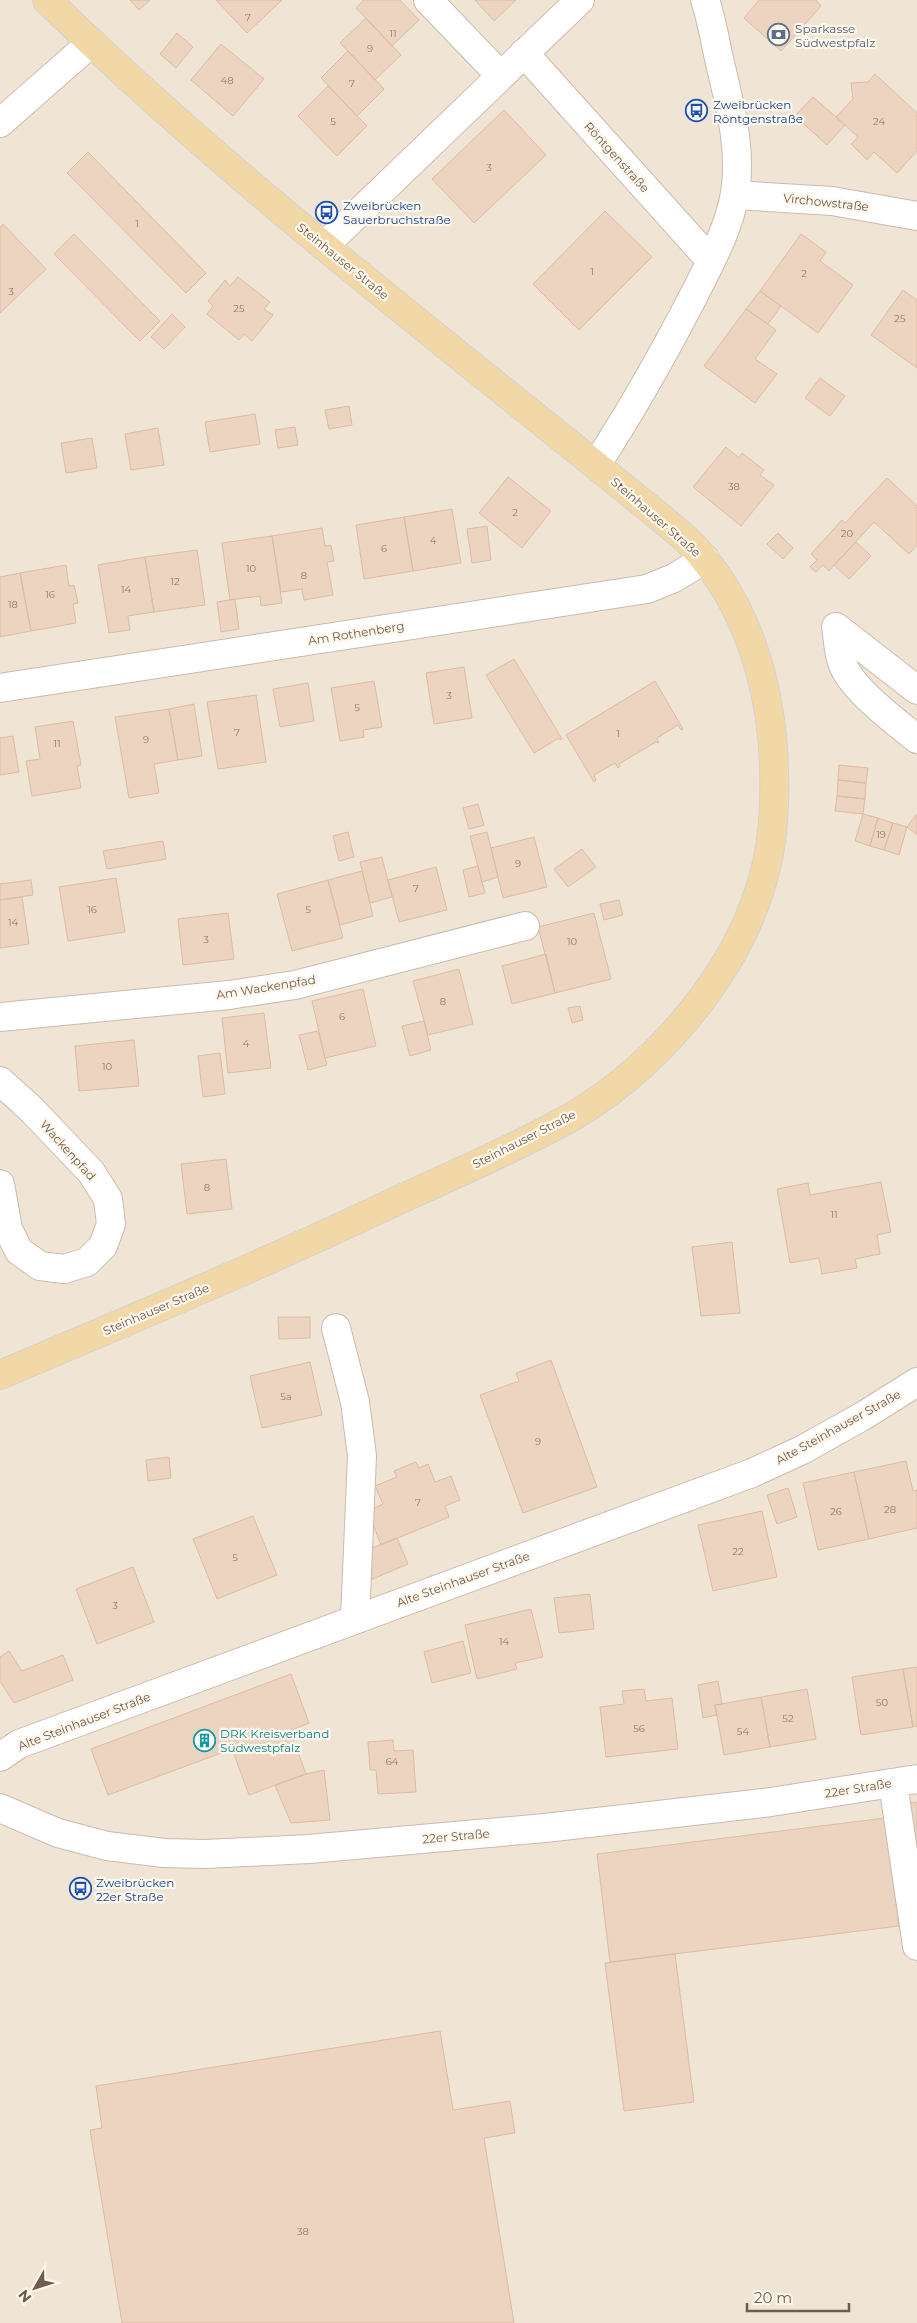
<svg xmlns="http://www.w3.org/2000/svg" width="917" height="2323" viewBox="0 0 917 2323" font-family="Montserrat,sans-serif">
  <style>
    .residential { fill: #f0e5d5 }
    .building { fill: #ecd4c1; stroke: #ddbba3 }
    .lines { fill: none; stroke-linecap: round; stroke-linejoin: round }
    .minor-casing { stroke: #cabbae; stroke-width: 30 }
    .major-casing { stroke: #d7d1cd; stroke-width: 30 }
    .minor { stroke: #fff; stroke-width: 28 }
    .major { stroke: #f1d8a6; stroke-width: 28 }
    .labels { text-anchor: middle; dominant-baseline: central; stroke-width: 4.5; stroke-linejoin: round; paint-order: stroke }
    .number-label { font-size: 10px; fill: #8f796b }
    .service-label { font-size: 12px; fill: #4e5e75; stroke: #fdf7ec; text-anchor: start }
    .transit-label { font-size: 12px; fill: #164399; stroke: #fdf7ec; text-anchor: start }
    .street-label { font-size: 12px; fill: #705b4e; stroke: #fdf7ec }
    .culture-label { font-size: 12px; fill: #0d838f; stroke: #fdf7ec; text-anchor: start }
  </style>
  <rect width="100%" height="100%" fill="#faf3e6"/>
  <!-- residential -->
  <path class="residential" d="M0,0H917V2323H0Z"/>
  <!-- building -->
  <path class="building" d="M130,0H150L139,10Z
    M216,0H282L247,33Z
    M364,0H400L419,20L392,46L356,8Z
    M475,0H516L494,21Z
    M759,0H816L821,6L781,51L744,18Z
    M366,18L401,55L375,80L340,43Z
    M177,33L193,47L176,68L160,54Z
    M221,44L264,79L233,116L191,80Z
    M348,51L384,89L357,116L321,78Z
    M875,74L917,113V151L897,173L874,152L867,160L851,144L858,137L836,117L853,99L851,83L868,82Z
    M328,86L367,126L337,156L298,116Z
    M813,97L845,125L827,145L795,116Z
    M504,110L546,155L474,223L432,179Z
    M88,152L206,273L186,293L67,173Z
    M605,211L652,257L579,330L533,284Z
    M3,224L46,269L0,313V228Z
    M74,234L160,321L140,341L54,254Z
    M801,234L826,252L820,261L853,285L818,333L760,291Z
    M238,277L270,302L264,309L273,315L252,341L244,334L239,340L207,314L213,306L208,301L225,280L230,286Z
    M903,290L917,300V368L871,335Z
    M760,291L781,306L768,324L746,309Z
    M746,309L776,330L755,359L777,374L755,403L704,366Z
    M172,314L185,327L164,349L151,337Z
    M820,378L845,396L830,416L805,398Z
    M349,406L352,425L329,429L325,410Z
    M255,414L260,444L210,452L205,422Z
    M295,427L298,445L278,448L275,430Z
    M158,428L164,465L131,470L125,434Z
    M92,438L97,468L66,473L61,443Z
    M726,447L739,458L742,453L764,470L760,475L774,485L741,526L693,487Z
    M508,477L551,511L522,548L479,513Z
    M887,478L917,506V545L909,554L874,522L829,571L823,565L816,572L810,567L817,560L811,554L842,520L845,523Z
    M452,509L461,563L413,571L404,517Z
    M404,517L413,571L364,579L356,525Z
    M487,526L491,560L472,563L467,529Z
    M322,528L325,546L331,545L334,561L327,562L333,595L304,600L302,589L281,592L272,536Z
    M778,533L793,548L783,559L767,544Z
    M272,536L282,603L261,606L260,596L230,600L222,543Z
    M856,542L871,556L849,579L834,565Z
    M197,550L205,605L154,612L145,557Z
    M145,557L154,612L128,616L130,630L109,633L98,565Z
    M66,565L69,586L74,585L78,603L73,604L76,623L31,631L20,573Z
    M20,573L31,631L0,637V577Z
    M235,599L239,629L221,632L217,602Z
    M514,659L562,739L560,740L559,738L534,753L486,675Z
    M464,667L472,718L434,724L426,673Z
    M374,681L382,727L363,730L364,737L340,741L331,688Z
    M655,681L683,729L681,730L678,725L657,738L659,743L656,742L619,764L620,766L618,768L615,763L594,775L596,780L594,782L566,735Z
    M308,683L314,721L280,727L273,689Z
    M256,695L266,762L218,769L207,702Z
    M194,704L202,756L178,760L169,709Z
    M169,709L178,760L154,764L159,793L129,798L115,717Z
    M73,721L81,765L77,766L81,788L32,796L26,761L40,759L35,727Z
    M13,736L19,772L0,775V738Z
    M839,765L868,768L866,783L838,780Z
    M838,780L866,783L865,799L837,796Z
    M837,796L865,799L863,814L835,811Z
    M478,804L484,825L469,829L463,808Z
    M863,814L878,818L870,846L855,841Z
    M916,815H917V835L907,827Z
    M878,818L893,823L884,850L870,846Z
    M893,823L907,827L899,855L884,850Z
    M348,832L354,857L339,861L333,836Z
    M487,832L498,877L482,882L470,836Z
    M534,837L547,887L503,898L491,848Z
    M163,841L166,859L107,869L103,851Z
    M582,849L596,867L568,887L554,869Z
    M382,857L392,897L370,903L360,862Z
    M478,866L485,893L469,897L463,870Z
    M436,867L447,910L399,922L388,880Z
    M362,871L373,916L340,925L328,880Z
    M116,878L125,932L68,941L59,887Z
    M31,880L33,895L0,900V884Z
    M328,880L343,938L292,951L277,894Z
    M22,897L29,944L0,948V900Z
    M619,900L623,915L604,920L600,904Z
    M228,913L234,959L183,965L178,919Z
    M594,913L611,979L555,993L538,927Z
    M546,954L555,993L512,1004L502,966Z
    M459,969L473,1024L428,1035L413,981Z
    M363,989L376,1046L325,1058L312,1001Z
    M580,1006L583,1020L572,1023L568,1008Z
    M264,1013L271,1068L228,1073L222,1018Z
    M424,1021L431,1050L410,1056L402,1026Z
    M318,1031L327,1065L308,1070L299,1035Z
    M134,1040L139,1086L79,1091L75,1046Z
    M220,1053L225,1094L203,1097L198,1056Z
    M226,1159L232,1209L187,1214L181,1164Z
    M881,1182L891,1232L877,1235L880,1254L855,1259L857,1268L822,1274L819,1258L790,1263L777,1189L808,1183L810,1195Z
    M732,1242L740,1313L701,1316L692,1247Z
    M278,1317H310V1338L279,1339Z
    M551,1360L597,1487L523,1513L480,1395L519,1381L516,1373Z
    M310,1362L322,1415L262,1428L250,1376Z
    M169,1457L171,1478L148,1481L146,1460Z
    M906,1461L913,1491L917,1490V1528L869,1539L854,1472Z
    M416,1462L419,1468L428,1464L435,1482L451,1476L460,1500L445,1506L449,1517L381,1545L368,1511L383,1504L375,1486L397,1477L394,1471Z
    M854,1472L869,1539L818,1550L803,1483Z
    M788,1488L797,1517L777,1524L767,1495Z
    M762,1511L777,1577L713,1591L698,1525Z
    M253,1516L277,1575L217,1599L193,1539Z
    M397,1538L408,1564L368,1581L370,1549Z
    M133,1567L154,1622L97,1644L76,1589Z
    M590,1594L594,1629L559,1633L554,1598Z
    M531,1609L543,1657L515,1663L517,1669L477,1679L465,1625Z
    M463,1641L471,1673L432,1683L424,1652Z
    M9,1651L22,1671L63,1655L73,1680L14,1703L0,1681V1657Z
    M917,1667V1726L913,1727L903,1669Z
    M903,1669L913,1727L861,1735L852,1677Z
    M291,1674L309,1723L290,1731L306,1774L249,1795L232,1749L108,1795L91,1749Z
    M718,1681L722,1704L715,1705L717,1715L703,1718L698,1685Z
    M644,1689L646,1701L672,1698L678,1749L606,1757L600,1707L624,1704L622,1691Z
    M807,1689L816,1739L770,1747L761,1697Z
    M761,1697L770,1747L724,1755L715,1705Z
    M393,1740L394,1751L413,1750L416,1792L378,1794L376,1770H370L368,1742Z
    M324,1770L330,1820L291,1823L275,1785L306,1774Z
    M917,1802V1876L905,1804Z
    M885,1818L899,1926L610,1962L597,1854Z
    M675,1954L694,2102L624,2111L605,1963Z
    M440,2031L453,2110L510,2101L515,2133L484,2138L514,2323H122L90,2130L102,2128L96,2086Z"/>
  <g class="lines">
    <defs>
      <path id="minor" d="M428,0L500,75
        M524,53L711,261
        M0,123L91,43
        M735,195L832,201L917,216
        M324,246L580,0
        M596,465C632,410 664,353 694,295C710,263 729,229 735,193C742,149 730,106 720,63C715,42 712,20 705,0
        M836,627C838,638 838,651 842,662C849,687 896,722 917,739
        M836,627L917,690
        M0,688L647,589L674,578L705,559
        M0,1017L229,995L295,985L525,926
        M0,1081L31,1109L91,1172L108,1199L111,1224L103,1246L87,1262L64,1269L40,1266L19,1251L8,1229L0,1184
        M336,1328L355,1402L362,1456L355,1619
        M0,1757L19,1744L752,1473L802,1450L863,1416L917,1382
        M893,1783L917,1946
        M0,1808L58,1833L107,1846L164,1853L205,1854L309,1849L545,1828L771,1802L917,1779"/>
      <path id="major" d="M0,1375C125,1322 250,1270 373,1212C434,1183 497,1157 557,1125C653,1074 743,971 767,863C774,832 775,800 774,768C772,695 752,618 705,560C690,540 669,525 650,509C446,343 235,184 47,0"/>
    </defs>
    <!-- minor casing -->
    <use href="#minor" class="minor-casing"/>
    <!-- major casing -->
    <use href="#major" class="major-casing"/>
    <!-- minor -->
    <use href="#minor" class="minor"/>
    <!-- major -->
    <use href="#major" class="major"/>
  </g>
  <!-- icons -->
  <defs>
    <symbol id="bank-ring" viewBox="-11 -11 22 22"><circle r="9.5" fill="#fdf7ec" stroke="#5c6f8a" stroke-width="1.5"/><path d="M-6-4H6V4H-6ZM0-2.3a2.3 2.3 0 1 0 0 4.6a2.3 2.3 0 1 0 0-4.6Z" fill="#5c6f8a"/></symbol>
    <symbol id="bus-ring" viewBox="-11 -11 22 22"><circle r="9.5" fill="#fdf7ec" stroke="#1a4fb4" stroke-width="1.5"/><path d="M-5-6H5V4H4V6H2V4H-2V6H-4V4H-5ZM-3.5-4V0h7V-4ZM-3.5 1.2v1.5H-2V1.2ZM2 1.2v1.5H3.5V1.2Z" fill="#1a4fb4"/></symbol>
    <symbol id="building-ring" viewBox="-11 -11 22 22"><circle r="9.5" fill="#fdf7ec" stroke="#0f9aa8" stroke-width="1.5"/><path d="M-4-6H4V6H1V3H-1V6H-4ZM-2.5-4.3h1.7v1.8h-1.7ZM.8-4.3h1.7v1.8H.8ZM-2.5-1h1.7V.8h-1.7ZM.8-1h1.7V.8H.8Z" fill="#0f9aa8"/></symbol>
  </defs>
  <g fill-rule="evenodd">
    <use href="#bank-ring" x="766" y="22" width="25" height="25"/>
    <use href="#bus-ring" x="684" y="98" width="25" height="25"/>
    <use href="#bus-ring" x="314" y="200" width="25" height="25"/>
    <use href="#building-ring" x="192" y="1728" width="25" height="25"/>
    <use href="#bus-ring" x="68" y="1876" width="25" height="25"/>
  </g>
  <g class="labels">
    <!-- number labels -->
    <g class="number-label">
      <text x="248" y="17">7</text>
      <text x="393" y="33">11</text>
      <text x="370" y="48">9</text>
      <text x="227" y="80">48</text>
      <text x="352" y="83">7</text>
      <text x="333" y="121">5</text>
      <text x="879" y="121">24</text>
      <text x="489" y="167">3</text>
      <text x="137" y="223">1</text>
      <text x="592" y="271">1</text>
      <text x="804" y="273">2</text>
      <text x="11" y="291">3</text>
      <text x="239" y="308">25</text>
      <text x="900" y="318">25</text>
      <text x="734" y="486">38</text>
      <text x="515" y="512">2</text>
      <text x="847" y="533">20</text>
      <text x="433" y="540">4</text>
      <text x="384" y="548">6</text>
      <text x="251" y="568">10</text>
      <text x="304" y="575">8</text>
      <text x="175" y="581">12</text>
      <text x="126" y="589">14</text>
      <text x="50" y="594">16</text>
      <text x="13" y="604">18</text>
      <text x="449" y="695">3</text>
      <text x="357" y="707">5</text>
      <text x="237" y="732">7</text>
      <text x="618" y="733">1</text>
      <text x="146" y="739">9</text>
      <text x="57" y="743">11</text>
      <text x="881" y="834">19</text>
      <text x="518" y="863">9</text>
      <text x="416" y="888">7</text>
      <text x="92" y="909">16</text>
      <text x="308" y="909">5</text>
      <text x="13" y="922">14</text>
      <text x="206" y="939">3</text>
      <text x="572" y="941">10</text>
      <text x="443" y="1001">8</text>
      <text x="342" y="1016">6</text>
      <text x="246" y="1043">4</text>
      <text x="107" y="1066">10</text>
      <text x="207" y="1187">8</text>
      <text x="834" y="1214">11</text>
      <text x="286" y="1396">5a</text>
      <text x="538" y="1441">9</text>
      <text x="418" y="1502">7</text>
      <text x="890" y="1509">28</text>
      <text x="836" y="1511">26</text>
      <text x="738" y="1551">22</text>
      <text x="235" y="1557">5</text>
      <text x="115" y="1605">3</text>
      <text x="504" y="1641">14</text>
      <text x="882" y="1702">50</text>
      <text x="788" y="1718">52</text>
      <text x="639" y="1728">56</text>
      <text x="743" y="1731">54</text>
      <text x="392" y="1761">64</text>
      <text x="303" y="2231">38</text>
    </g>
    <!-- service labels -->
    <g class="service-label">
      <text x="795" y="28">Sparkasse<tspan x="795" dy="14">Südwestpfalz</tspan></text>
    </g>
    <!-- transit labels -->
    <g class="transit-label">
      <text x="713" y="104">Zweibrücken<tspan x="713" dy="14">Röntgenstraße</tspan></text>
      <text x="343" y="205">Zweibrücken<tspan x="343" dy="14">Sauerbruchstraße</tspan></text>
      <text x="96" y="1882">Zweibrücken<tspan x="96" dy="14">22er Straße</tspan></text>
    </g>
    <!-- street labels -->
    <g class="street-label">
      <text transform="translate(617 157) rotate(48)">Röntgenstraße</text>
      <text transform="translate(826 202) rotate(6)">Virchowstraße</text>
      <text transform="translate(343 261) rotate(39)">Steinhauser Straße</text>
      <text transform="translate(656 517) rotate(41)">Steinhauser Straße</text>
      <text transform="translate(356 633) rotate(-9)">Am Rothenberg</text>
      <text transform="translate(266 987) rotate(-9)">Am Wackenpfad</text>
      <text transform="translate(524 1139) rotate(-27)">Steinhauser Straße</text>
      <text transform="translate(68 1150) rotate(48)">Wackenpfad</text>
      <text transform="translate(156 1309) rotate(-23)">Steinhauser Straße</text>
      <text transform="translate(838 1427) rotate(-29)">Alte Steinhauser Straße</text>
      <text transform="translate(463 1579) rotate(-20)">Alte Steinhauser Straße</text>
      <text transform="translate(84 1721) rotate(-21)">Alte Steinhauser Straße</text>
      <text transform="translate(858 1788) rotate(-9)">22er Straße</text>
      <text transform="translate(456 1836) rotate(-5)">22er Straße</text>
    </g>
    <!-- culture labels -->
    <g class="culture-label">
      <text x="220" y="1733">DRK Kreisverband<tspan x="220" dy="14">Südwestpfalz</tspan></text>
    </g>
  </g>
  <!-- north arrow -->
  <g transform="translate(35 2288) rotate(231)" stroke="#fdf7ec" stroke-width="4" paint-order="stroke">
  <path d="M0-4L9 19L0 12L-9 19Z" fill="#705b4e"/>
  <text y="-8" font-size="14" font-weight="bold" text-anchor="middle" fill="#705b4e">N</text>
  </g>
  <!-- scale -->
  <path d="M747 2303v8h102v-8" fill="none" stroke="#705b4e" stroke-width="2.5"/>
  <text x="754" y="2303" font-size="15" fill="#705b4e" stroke="#fdf7ec" stroke-width="4" paint-order="stroke">20 m</text>
</svg>
